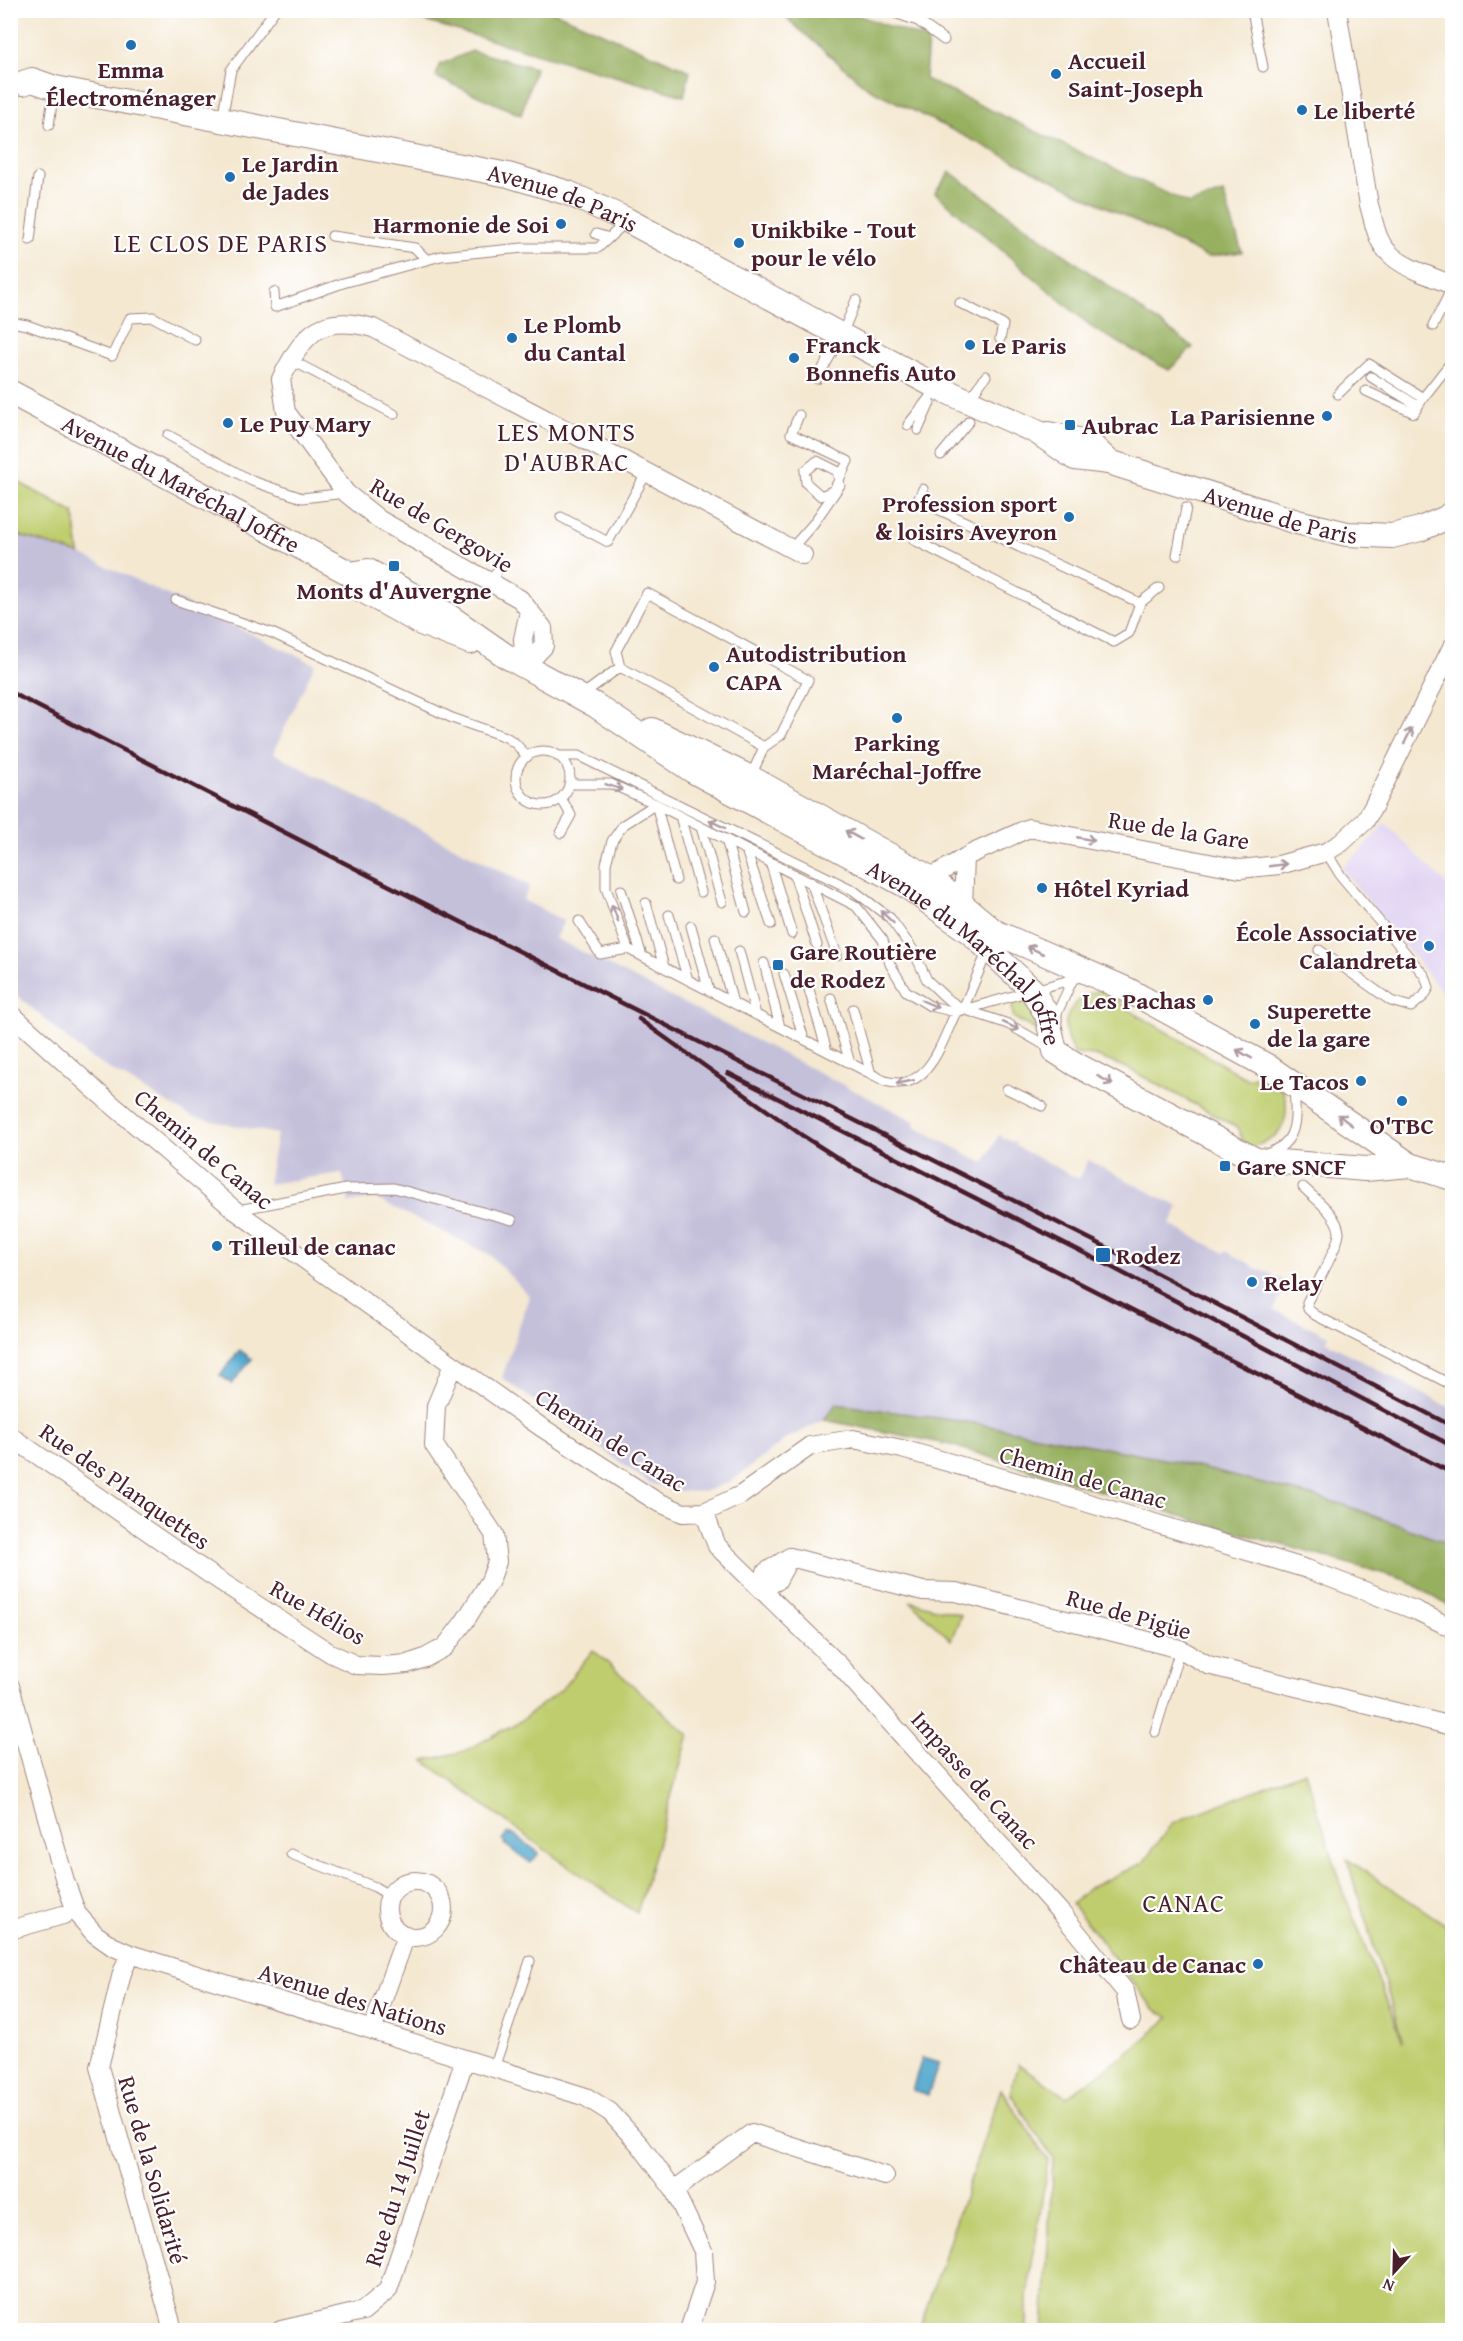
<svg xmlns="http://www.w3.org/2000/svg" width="1463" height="2341" viewBox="0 0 1463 2341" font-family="'Gentium Book Plus',serif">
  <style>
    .built { fill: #e1d4f3 }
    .industrial { fill: #c5c0da }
    .green { fill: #bfcd6e; stroke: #84764c; stroke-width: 1.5 }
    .forest { fill: #97b061; stroke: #706846; stroke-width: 1.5 }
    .water { fill: #4da4ca; stroke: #4c627a; stroke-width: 1.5 }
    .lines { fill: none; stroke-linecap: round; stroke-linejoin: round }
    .lane-casing { stroke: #9f847e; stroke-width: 11 }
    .street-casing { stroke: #9f847e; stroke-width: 20 }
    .secondary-casing { stroke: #9f847e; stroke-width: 26 }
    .lane { stroke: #fff; stroke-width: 9 }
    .street { stroke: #fff; stroke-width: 18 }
    .secondary { stroke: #fff; stroke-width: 24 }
    .rail { stroke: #4a1f2b; stroke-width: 4.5 }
    .oneway { stroke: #ae9aa0 }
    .poi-dot { fill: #1f6fb2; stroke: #fff; stroke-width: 2 }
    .labels { text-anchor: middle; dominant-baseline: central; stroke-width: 4.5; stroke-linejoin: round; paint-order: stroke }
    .poi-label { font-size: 24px; font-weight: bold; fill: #4a1f2b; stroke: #fff; text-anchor: start }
    .street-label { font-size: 24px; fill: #4a1f2b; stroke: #fff }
    .neighbourhood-label { font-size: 26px; letter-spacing: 1.5px; fill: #4a1f2b; stroke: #fff }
  </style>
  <rect width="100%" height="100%" fill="#fff"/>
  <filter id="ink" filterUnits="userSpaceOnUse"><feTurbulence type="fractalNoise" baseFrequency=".0167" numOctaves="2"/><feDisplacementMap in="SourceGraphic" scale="12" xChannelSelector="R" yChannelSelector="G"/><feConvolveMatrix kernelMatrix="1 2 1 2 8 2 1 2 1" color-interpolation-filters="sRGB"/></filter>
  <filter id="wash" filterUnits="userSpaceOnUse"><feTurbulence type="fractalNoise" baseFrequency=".008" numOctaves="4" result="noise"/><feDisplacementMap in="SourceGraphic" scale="24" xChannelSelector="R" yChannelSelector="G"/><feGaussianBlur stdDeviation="1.35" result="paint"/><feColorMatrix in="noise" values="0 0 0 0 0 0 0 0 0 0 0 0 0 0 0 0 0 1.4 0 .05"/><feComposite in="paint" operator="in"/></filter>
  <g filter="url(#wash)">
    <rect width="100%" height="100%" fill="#f4e8d1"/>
    <!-- built -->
    <path class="built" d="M1385,823L1452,890V1004L1341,867L1361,851Z"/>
    <!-- industrial -->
    <path class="industrial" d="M11,478L74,513L80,554L315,664L273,753L530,886L523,900L564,921L555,938L916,1122L914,1126L984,1163L999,1135L1002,1136V1138L1016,1143L1015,1146L1079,1179L1088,1160L1179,1207L1170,1225L1225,1253L1226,1251L1252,1265V1267L1260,1271L1261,1269L1288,1283L1274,1310L1329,1336L1326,1342L1452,1409V1545L1342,1504L1173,1461L974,1423L836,1404L824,1420L786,1439L732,1481L703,1492L677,1491L649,1483L502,1378L529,1296L490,1255L374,1198L349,1203L342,1173L268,1184L277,1134L192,1117L87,1056L11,990Z"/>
    <!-- green -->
    <path class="green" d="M11,478L74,513L79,554L11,533Z
      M1103,989L1119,993L1122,1006L1247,1079L1263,1075C1269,1079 1278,1085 1282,1090C1285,1095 1286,1104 1286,1109C1286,1133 1271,1142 1250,1147L1244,1143L1237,1127L1127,1068L1095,1056L1075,1054C1054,1023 1070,998 1103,989Z
      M1024,998L1044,1035L1013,1017L1012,1002Z
      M910,1601L961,1615L951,1640Z
      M593,1650L689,1735L637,1913L555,1857L424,1761L465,1751L520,1721L561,1690Z
      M1305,1771L1345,1896L1403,2042L1347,1859L1452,1929V2330H1043L1053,2159L1010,2093L1018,2064L1067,2097L1125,2055L1169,2018L1153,2008L1072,1904L1089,1888L1143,1863L1172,1823Z
      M1001,2089L1048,2160L1027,2297V2330H919Z"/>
    <!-- forest -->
    <path class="forest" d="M417,11H552L690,71L684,96L417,19Z
      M781,11H846L928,40L925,79L1189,204L1223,193L1242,252L1207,257L868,88L792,23Z
      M472,51L535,68L521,115L436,77L439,65Z
      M950,172L1193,347L1169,370L1094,329L935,193Z
      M836,1404L974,1423L1173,1461L1342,1504L1452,1545V1608L1406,1580L1191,1519L947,1444L824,1420Z"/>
    <!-- water -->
    <path class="water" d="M240,1350L252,1359L232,1384L220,1375Z
      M508,1833L511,1835L512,1833L539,1853L531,1863L504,1844L505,1842L503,1840Z
      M922,2058L939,2063L928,2095L912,2090Z"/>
  </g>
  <g filter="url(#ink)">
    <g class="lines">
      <defs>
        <path id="lane" d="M886,10L918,21L944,40
          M1252,11L1263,67
          M1452,31V37
          M10,109L15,81
          M222,119L231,70L275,10
          M49,125L54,90
          M596,234L609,238
          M332,236L415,248L427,260
          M30,240L38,177
          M274,292L275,307L343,283L441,256L523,248H598L626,222
          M960,303L1003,325L1000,339
          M10,322L27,325L112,356L130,318L153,317L195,340
          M1433,326L1452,288
          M291,360L394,414
          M1371,377L1418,406
          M817,379L841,337L856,300
          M1366,391L1414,413L1423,398
          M1338,394L1369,364L1423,398L1452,361
          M969,399L986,376
          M908,425L936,389
          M918,430L930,403
          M168,435L252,481L302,498L346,493
          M941,455L969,421
          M923,489L918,500L1140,603
          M561,517L608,542L647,472
          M914,540L1114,642L1129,633L1140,603L1159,588
          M791,549L813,524L840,485L837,471L817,461L805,471L806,483L821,496L834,490L848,461L791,434L799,415
          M1177,555L1186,508
          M491,582L499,567
          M176,600L272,633L452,718L506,737L516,744L527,757
          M620,667L616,651L647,593L808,680L781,735L764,747
          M582,695L620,667L764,747L751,776
          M516 778a27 27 0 1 1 54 0a27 27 0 1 1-54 0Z
          M557,756H579L853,890L890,918L913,950L927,980L946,998L963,1009L1008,1024L1050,1048
          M569,784H611L656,804L856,906L883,940L890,964L906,991L930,1006L956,1012L1077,978
          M561,798L571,815L561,833
          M656,804L623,825L612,841L606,864V888L628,949L885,1081C928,1094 941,1043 956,1012
          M656,804L676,880
          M680,816L701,892
          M701,827L722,902
          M726,839L746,912
          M746,850L771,924
          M770,862L792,934
          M794,874L817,945
          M811,882L837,955
          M621,890L642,956
          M646,903L664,967
          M669,915L688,980
          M579,921L600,954L628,949
          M691,926L709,991
          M715,938L733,1003
          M1319,950L1391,1001L1411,1007L1424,996L1429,988L1425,976L1341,876L1326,852
          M739,951L756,1015
          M764,963L780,1027
          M784,974L804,1039
          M808,986L827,1051
          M831,998L850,1063
          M853,1009L871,1074
          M963,1009L988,950
          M1057,1021V1013L1073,979
          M1007,1089L1042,1106
          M1264,1156C1270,1152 1279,1149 1284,1144C1299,1131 1295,1106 1294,1088
          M1303,1187C1315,1199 1337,1214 1339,1232C1340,1244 1314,1289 1307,1302L1308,1309L1315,1315L1452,1385
          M238,1210L346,1189L394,1188L512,1220
          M1155,1732L1180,1649
          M291,1854L375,1887L390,1896
          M494,2068L530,1961"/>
        <path id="street" d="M1337,10L1369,205C1374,221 1376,241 1389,253C1404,269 1432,276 1452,285
          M525,666L544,646L543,628L520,599L380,520L346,493L286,412L281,379L283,375C306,332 320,314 373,328L803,555
          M525,666L523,639L529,611
          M930,878L971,854L1029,828L1240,869L1279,865L1326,852L1341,843L1365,821L1373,807L1452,647
          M963,904L965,858
          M10,1013L95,1090L236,1211L541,1427L656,1501L683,1513L704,1512L741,1495L810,1446L853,1439L902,1449L1058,1494L1307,1569L1417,1611L1452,1628
          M10,1436L211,1575L330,1653L356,1665L383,1666L407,1664L425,1658L445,1647L465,1621L490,1581L497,1562L494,1534L434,1445L436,1406L453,1365
          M704,1512L717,1546L840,1666L1062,1914L1125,1991L1131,2020
          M790,1557L923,1591L956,1592L1180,1649L1208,1665L1452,1726
          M790,1557L777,1581L761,1588L766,1572Z
          M10,1686L65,1881L77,1914L95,1934L112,1946L130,1954L586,2097L610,2112L640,2145L674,2190L703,2251L705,2282L689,2330
          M387 1909a28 28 0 1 1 56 0a28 28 0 1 1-56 0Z
          M10,1930L63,1915
          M130,1954L122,1973L99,2067L173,2330
          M372,2030L406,1935
          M674,2190L752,2133L885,2176
          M281,2330L363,2311L388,2290L465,2059"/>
        <g id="secondary">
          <path id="s1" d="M23,83L32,80L55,88L508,175L568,193L627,220L937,387L1037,432L1075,458L1109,462L1297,522L1347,534L1392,536L1420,529L1446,518L1452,513"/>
          <path id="s2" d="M10,392L351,574L360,589L421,623L470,642"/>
          <path d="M1048,434L1088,442L1109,462"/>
          <path id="s3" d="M351,574L368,571L440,610L506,656L595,705L693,771L905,885L971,933L1032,990L1047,1015L1055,1051L1075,1064L1256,1160L1365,1169L1410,1165L1452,1178"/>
          <path d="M652,730L751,778L930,878L995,932L1128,990L1267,1066L1410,1165"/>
        </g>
      </defs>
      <!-- lane casing -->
      <use href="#lane" class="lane-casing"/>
      <!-- street casing -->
      <use href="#street" class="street-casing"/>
      <!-- secondary casing -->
      <use href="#secondary" class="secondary-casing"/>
      <!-- lane -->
      <use href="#lane" class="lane"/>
      <!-- street -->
      <use href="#street" class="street"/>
      <!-- secondary -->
      <use href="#secondary" class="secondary"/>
      <!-- rail -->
      <path class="rail" d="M10,692L368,875L1102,1245L1452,1426
        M639,1019L803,1136L852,1167L1452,1473
        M728,1073L1096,1259L1452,1446"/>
    </g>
    <!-- one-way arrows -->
    <defs><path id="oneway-shaft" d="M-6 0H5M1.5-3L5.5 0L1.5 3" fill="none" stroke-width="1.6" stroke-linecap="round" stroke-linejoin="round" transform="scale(1.5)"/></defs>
    <g class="oneway">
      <use href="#oneway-shaft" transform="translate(1408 736) rotate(-64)"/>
      <use href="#oneway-shaft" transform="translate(614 787) rotate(18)"/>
      <use href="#oneway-shaft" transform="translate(717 824) rotate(-154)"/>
      <use href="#oneway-shaft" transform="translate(853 835) rotate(-151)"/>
      <use href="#oneway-shaft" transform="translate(1086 839) rotate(11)"/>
      <use href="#oneway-shaft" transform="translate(1278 865) rotate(-8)"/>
      <use href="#oneway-shaft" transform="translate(615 913) rotate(-110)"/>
      <use href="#oneway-shaft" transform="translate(887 917) rotate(-137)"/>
      <use href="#oneway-shaft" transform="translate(1035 950) rotate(-155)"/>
      <use href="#oneway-shaft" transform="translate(930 1004) rotate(23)"/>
      <use href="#oneway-shaft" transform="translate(1011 1026) rotate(25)"/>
      <use href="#oneway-shaft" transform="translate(1244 1054) rotate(-151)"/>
      <use href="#oneway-shaft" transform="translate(1105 1080) rotate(28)"/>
      <use href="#oneway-shaft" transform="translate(905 1082) rotate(169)"/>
      <use href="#oneway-shaft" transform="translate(1345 1120) rotate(-142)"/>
    </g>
  </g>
  <!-- markers -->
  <g class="poi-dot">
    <circle cx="131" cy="45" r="6"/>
    <circle cx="1056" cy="74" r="6"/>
    <circle cx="1302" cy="110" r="6"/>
    <circle cx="230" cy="177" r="6"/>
    <circle cx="561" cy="224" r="6"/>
    <circle cx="739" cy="243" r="6"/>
    <circle cx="512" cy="338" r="6"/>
    <circle cx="970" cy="345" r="6"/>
    <circle cx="794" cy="358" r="6"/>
    <circle cx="1327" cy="416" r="6"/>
    <circle cx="228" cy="423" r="6"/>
    <rect x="1064" y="419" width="12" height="12" rx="3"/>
    <circle cx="1069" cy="517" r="6"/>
    <rect x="388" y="560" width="12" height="12" rx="3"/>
    <circle cx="714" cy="667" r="6"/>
    <circle cx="897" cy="718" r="6"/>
    <circle cx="1042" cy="888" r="6"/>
    <circle cx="1429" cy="946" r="6"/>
    <rect x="772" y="959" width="12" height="12" rx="3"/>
    <circle cx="1208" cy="1000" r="6"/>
    <circle cx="1255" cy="1024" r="6"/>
    <circle cx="1361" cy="1081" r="6"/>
    <circle cx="1402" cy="1101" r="6"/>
    <rect x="1219" y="1160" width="12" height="12" rx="3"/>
    <circle cx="217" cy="1246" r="6"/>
    <rect x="1095" y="1247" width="16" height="16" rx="3"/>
    <circle cx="1252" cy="1282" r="6"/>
    <circle cx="1258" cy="1964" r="6"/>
  </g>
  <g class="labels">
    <!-- poi labels -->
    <g class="poi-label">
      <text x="1068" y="60">Accueil<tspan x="1068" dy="28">Saint-Joseph</tspan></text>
      <text x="131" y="69" text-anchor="middle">Emma<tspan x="131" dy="28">Électroménager</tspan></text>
      <text x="1314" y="110">Le liberté</text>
      <text x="242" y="163">Le Jardin<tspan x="242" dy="28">de Jades</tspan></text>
      <text x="549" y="224" text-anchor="end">Harmonie de Soi</text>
      <text x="751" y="229">Unikbike - Tout<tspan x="751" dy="28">pour le vélo</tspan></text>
      <text x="524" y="324">Le Plomb<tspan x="524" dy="28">du Cantal</tspan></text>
      <text x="806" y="344">Franck<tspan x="806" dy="28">Bonnefis Auto</tspan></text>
      <text x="982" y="345">Le Paris</text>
      <text x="1315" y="416" text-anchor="end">La Parisienne</text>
      <text x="240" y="423">Le Puy Mary</text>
      <text x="1082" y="425">Aubrac</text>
      <text x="1057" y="503" text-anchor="end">Profession sport<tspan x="1057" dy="28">&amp; loisirs Aveyron</tspan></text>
      <text x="394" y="590" text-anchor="middle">Monts d'Auvergne</text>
      <text x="726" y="653">Autodistribution<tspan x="726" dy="28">CAPA</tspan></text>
      <text x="897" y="742" text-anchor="middle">Parking<tspan x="897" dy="28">Maréchal-Joffre</tspan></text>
      <text x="1054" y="888">Hôtel Kyriad</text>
      <text x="1417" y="932" text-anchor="end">École Associative<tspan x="1417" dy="28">Calandreta</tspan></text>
      <text x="790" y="951">Gare Routière<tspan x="790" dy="28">de Rodez</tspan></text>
      <text x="1196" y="1000" text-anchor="end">Les Pachas</text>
      <text x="1267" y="1010">Superette<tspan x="1267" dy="28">de la gare</tspan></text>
      <text x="1349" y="1081" text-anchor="end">Le Tacos</text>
      <text x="1402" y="1125" text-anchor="middle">O'TBC</text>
      <text x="1237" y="1166">Gare SNCF</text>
      <text x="229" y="1246">Tilleul de canac</text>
      <text x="1116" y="1255">Rodez</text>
      <text x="1264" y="1282">Relay</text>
      <text x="1246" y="1964" text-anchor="end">Château de Canac</text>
    </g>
    <!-- street labels -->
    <g class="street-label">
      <text stroke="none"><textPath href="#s1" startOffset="554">Avenue de Paris</textPath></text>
      <text stroke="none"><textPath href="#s2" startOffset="194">Avenue du Maréchal Joffre</textPath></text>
      <text stroke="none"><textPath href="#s1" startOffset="1344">Avenue de Paris</textPath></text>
      <text transform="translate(442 525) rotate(31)">Rue de Gergovie</text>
      <text transform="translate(1179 830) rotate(9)">Rue de la Gare</text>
      <text stroke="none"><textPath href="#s3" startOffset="732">Avenue du Maréchal Joffre</textPath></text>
      <text transform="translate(204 1149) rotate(40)">Chemin de Canac</text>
      <text transform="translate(611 1440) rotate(32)">Chemin de Canac</text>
      <text transform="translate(1083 1477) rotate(16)">Chemin de Canac</text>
      <text transform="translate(125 1486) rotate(35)">Rue des Planquettes</text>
      <text transform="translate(318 1612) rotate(30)">Rue Hélios</text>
      <text transform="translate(1129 1614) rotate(16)">Rue de Pigüe</text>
      <text transform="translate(975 1780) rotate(48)">Impasse de Canac</text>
      <text transform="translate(353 1999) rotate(17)">Avenue des Nations</text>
      <text transform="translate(153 2170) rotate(74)">Rue de la Solidarité</text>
      <text transform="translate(397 2188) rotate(-72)">Rue du 14 Juillet</text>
    </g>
    <!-- neighbourhood labels -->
    <g class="neighbourhood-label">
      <text x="221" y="242">LE CLOS DE PARIS</text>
      <text x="567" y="431">LES MONTS<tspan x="567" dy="30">D'AUBRAC</tspan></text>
      <text x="1184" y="1902">CANAC</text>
    </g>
  </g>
  <!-- margin -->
  <rect width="1463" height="2341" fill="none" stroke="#fff" stroke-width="36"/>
  <!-- north arrow -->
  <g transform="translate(1394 2272) rotate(202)" stroke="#ffffff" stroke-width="4.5" paint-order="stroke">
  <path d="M0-4.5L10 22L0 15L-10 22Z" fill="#4a1f2b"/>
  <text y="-9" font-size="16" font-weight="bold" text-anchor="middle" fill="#4a1f2b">N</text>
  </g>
</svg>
